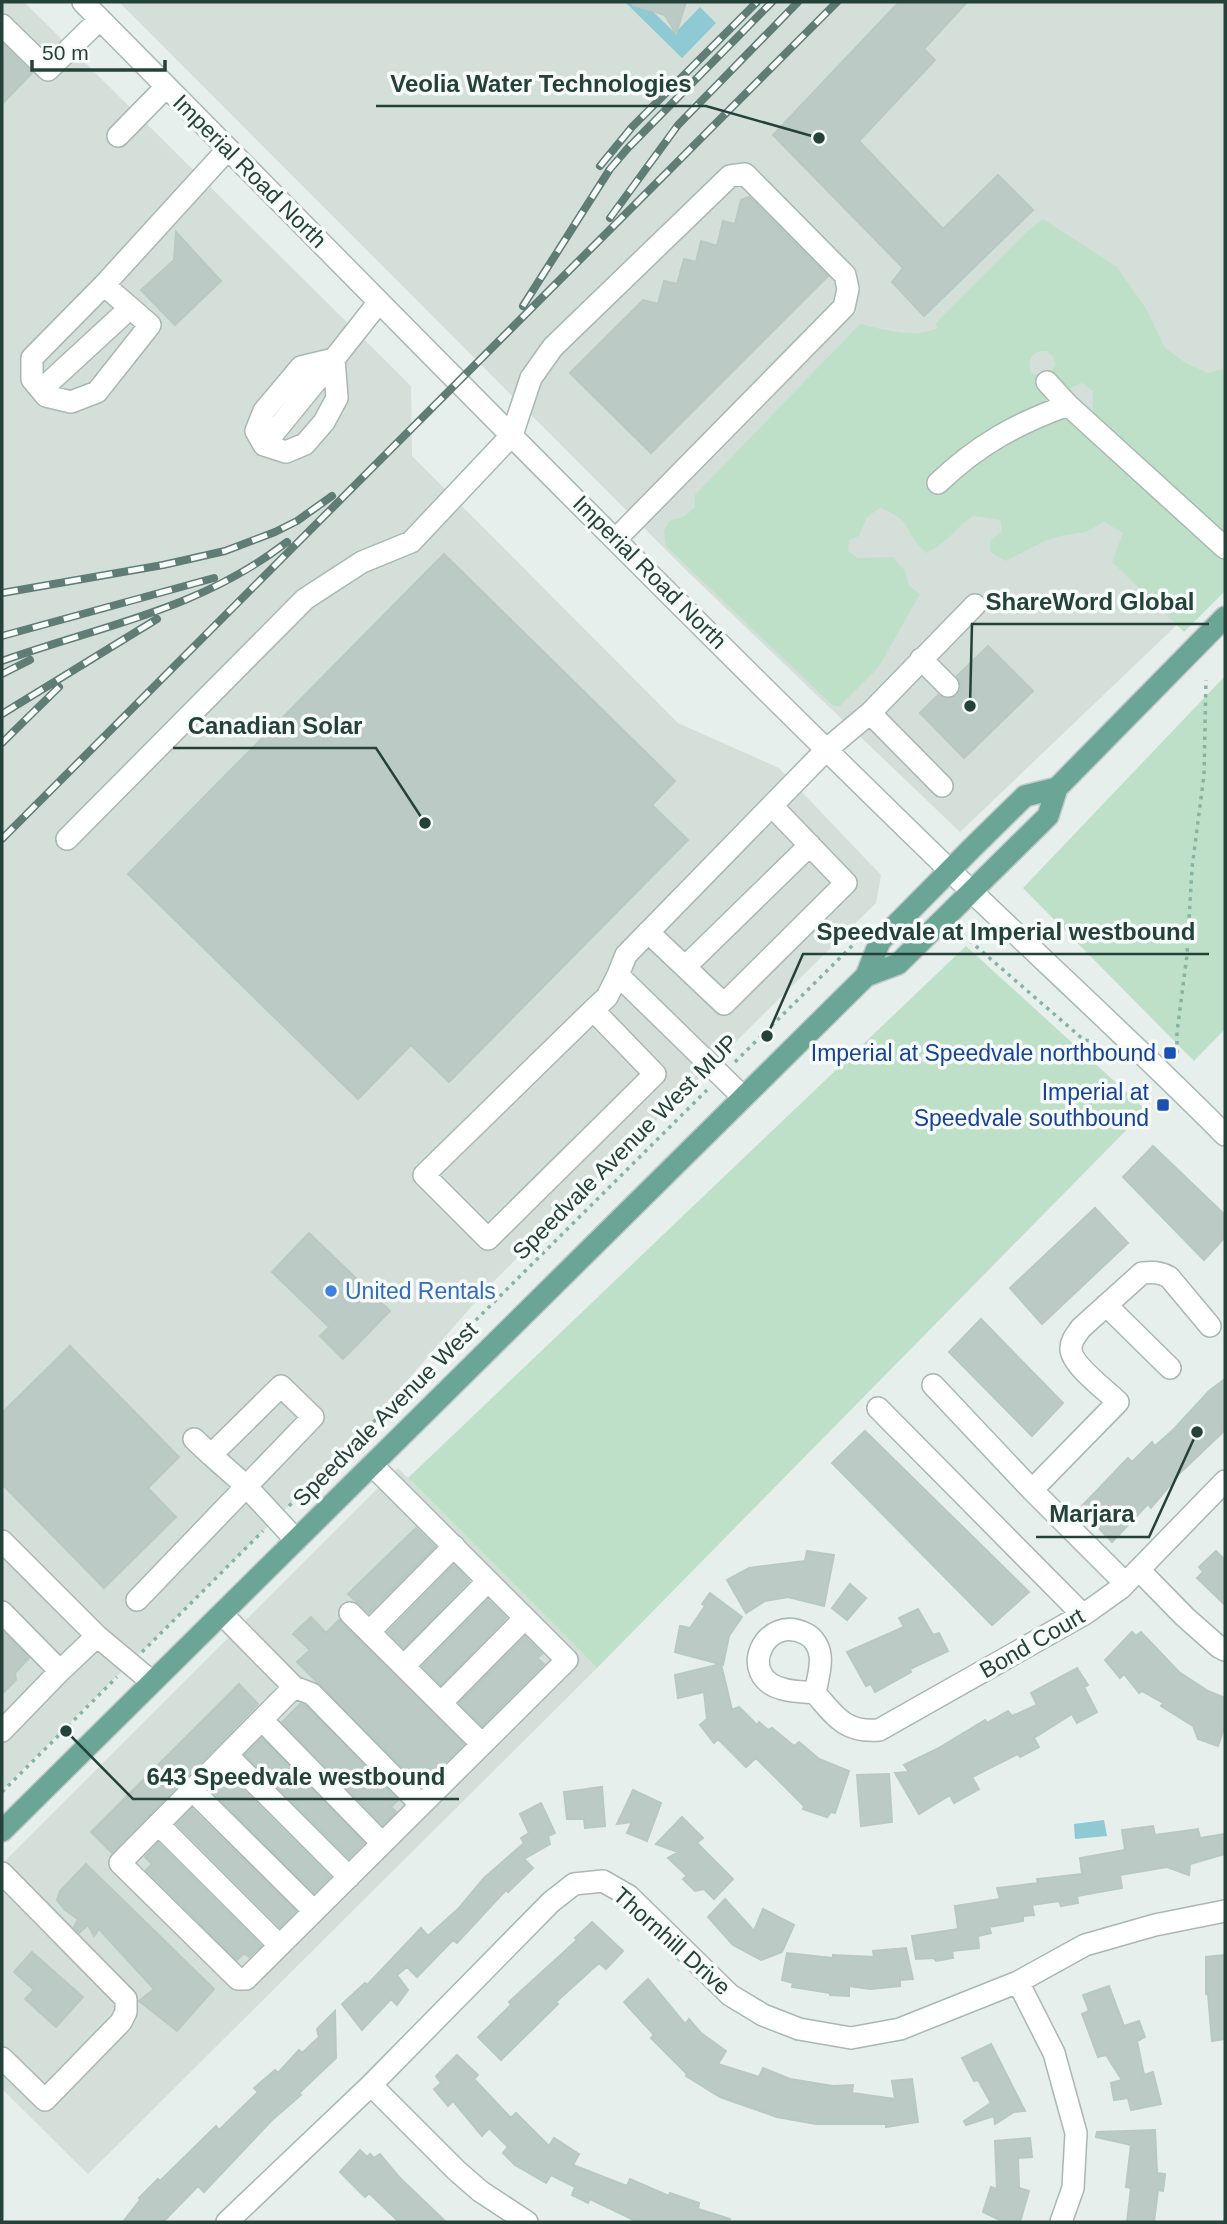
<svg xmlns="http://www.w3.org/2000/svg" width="1227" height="2224" viewBox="0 0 1227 2224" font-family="Arial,sans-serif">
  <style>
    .built { fill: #d4dfda }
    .green { fill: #bfe0c8 }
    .water { fill: #8ec9d4 }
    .building { fill: #bbcac4; stroke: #b8c9c2; stroke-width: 2 }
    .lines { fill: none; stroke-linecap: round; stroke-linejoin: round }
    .minor-casing { stroke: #a8b8b2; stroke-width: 24 }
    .major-casing { stroke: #c2cac8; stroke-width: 24 }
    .path { stroke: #86b3a5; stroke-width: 3.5; stroke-dasharray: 3.5 5; stroke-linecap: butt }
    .minor { stroke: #fff; stroke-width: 21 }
    .major { stroke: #6aa596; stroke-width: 21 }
    .rail-casing { stroke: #5f7d75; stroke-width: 8 }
    .rail { stroke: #f7fbf9; stroke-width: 5; stroke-dasharray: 16; stroke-linecap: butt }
    .transit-dot { fill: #1a4fb4; stroke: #f7fbf9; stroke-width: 2.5 }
    .shop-dot { fill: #3f7fe0; stroke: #f7fbf9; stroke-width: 2.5 }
    .labels { text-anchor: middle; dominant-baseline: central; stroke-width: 7; stroke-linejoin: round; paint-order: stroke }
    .street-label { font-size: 23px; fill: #24423a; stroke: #f7fbf9 }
    .transit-label { font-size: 23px; fill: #164399; stroke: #f7fbf9; text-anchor: end }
    .shop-label { font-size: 23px; fill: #366cbe; stroke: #f7fbf9; text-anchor: start }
    .leader { fill: none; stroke: #24423a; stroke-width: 2.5 }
    .callout-dot { fill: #24423a; stroke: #f7fbf9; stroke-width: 2.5 }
    .callout-label { font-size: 24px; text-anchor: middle; font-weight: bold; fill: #24423a; stroke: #f7fbf9; stroke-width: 7; stroke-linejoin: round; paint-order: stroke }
  </style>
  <rect width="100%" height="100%" fill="#e6efeb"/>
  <!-- built -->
  <path class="built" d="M2,2H24L411,386L412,456L678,723L779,768L881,875L876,903L490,1285L359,1436L2,1790Z
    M119,2H1225V579L960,832L689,573Z
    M398,1468L597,1668L88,2174L2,2089V1864Z"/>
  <!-- green -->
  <path class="green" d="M1043,219L1117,267L1147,310L1165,348L1186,363L1208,373L1225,368V539L1093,418V391L1082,383L1068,389L1062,388L1051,374L1055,364L1053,357L1047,351C1034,350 1026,358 1031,372L1037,375L1050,402L1069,413L1225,552V591L1184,632L1112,562L1123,533L1104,522L1086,532L1060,536L1045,541L1006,561L990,552V541L1002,531L1000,520L973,516C955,528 947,544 926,553C903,533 915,521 880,508L867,517L859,536L849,540L848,551L858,558L893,557L905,571L909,586L920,594L878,668L840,706H833L666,546L664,531L669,521L685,516L695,507V495L860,324C886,330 914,339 938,328L935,324L1029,230Z
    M1225,676V1029L1194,1061L1023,888Z
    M966,946L1146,1110L597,1668L408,1478Z"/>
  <!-- water -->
  <path class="water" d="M625,2H643L675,33L700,7L716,23L682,58Z
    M1104,1820L1107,1836L1075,1839L1074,1824Z"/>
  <!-- building -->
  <path class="building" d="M634,2H686L676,34L665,15L633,5Z
    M899,2H967L924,49L935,60L859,141L943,229L998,175L1033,210L924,316L892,282L903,268L773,135Z
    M2,43L32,73L2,104Z
    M749,197L828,276L651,453L570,373L643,300L658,304L664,281L677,284L684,259L696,262L701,241L717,246L723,221L735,224L741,200Z
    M176,232L221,281L175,325L141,290L174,260Z
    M444,554L675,781L652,805L688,840L449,1082L411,1045L358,1099L128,874Z
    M988,646L1033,691L964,758L920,713L938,695L945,699L957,696L961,689L957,676Z
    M1153,1146L1225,1215V1237L1204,1260L1123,1177Z
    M1095,1208L1128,1243L1042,1324L1010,1288Z
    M309,1233L390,1311L343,1359L320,1336L329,1327L272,1272Z
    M981,1319L1063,1403L1032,1436L949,1352Z
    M70,1346L179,1457L148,1488L176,1517L104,1588L2,1484V1413Z
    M1225,1379V1430L1180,1473L1151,1508L1148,1504L1112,1542L1080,1508L1128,1458L1132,1462L1152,1442L1155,1446L1174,1429L1209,1391Z
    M865,1431L1029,1592L992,1625L832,1463Z
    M416,1528L435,1547L369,1613L348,1594Z
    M807,1551L834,1555L824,1606L788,1597L765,1601L746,1613L727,1580L749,1568L805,1561Z
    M1216,1551L1225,1560V1605L1197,1578L1203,1572L1199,1567Z
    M454,1565L469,1581L404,1648L388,1632Z
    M850,1584L866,1598L847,1620L832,1608Z
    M710,1593L742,1617L729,1636L723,1665L675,1652L680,1626L690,1628L705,1606L702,1604Z
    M488,1600L506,1618L441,1685L422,1666Z
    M918,1609L933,1635L939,1633L948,1651L910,1669L911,1672L875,1692L871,1684L866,1686L847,1652L904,1627L899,1618Z
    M311,1617L326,1633L339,1620L464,1744L426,1781L421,1776L416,1781L297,1662L310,1650L293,1634Z
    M2,1630L29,1658L15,1673L16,1680L2,1694Z
    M1132,1632L1136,1636L1141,1632L1179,1672L1208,1691L1225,1698V1725L1218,1746L1198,1739L1193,1726L1161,1706L1163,1703L1142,1691L1139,1693L1124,1674L1120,1678L1105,1660Z
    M525,1637L542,1654L537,1658L544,1664L482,1726L459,1703Z
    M721,1664L732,1710L739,1707L757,1725L759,1722L768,1730L772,1728L794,1746L799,1742L819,1759L849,1771L835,1813L831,1812L827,1817L803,1809L804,1806L756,1758L746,1767L718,1739L714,1743L700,1725L707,1719L704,1692L678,1698L675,1675Z
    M1077,1668L1088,1685L1084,1687L1097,1712L1077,1723L1072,1714L1034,1738L1039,1747L1020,1757L1018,1754L972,1777L979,1789L954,1803L950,1795L919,1814L895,1773L909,1772L904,1765L937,1749L985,1720L987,1723L1008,1711L1012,1716L1037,1705L1031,1693Z
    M239,1684L258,1704L112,1853L91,1832Z
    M300,1704L305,1705L398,1800L391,1807L396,1812L383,1825L282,1722Z
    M262,1738L364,1843L349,1858L245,1755Z
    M227,1774L330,1877L314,1893L211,1790Z
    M889,1774L892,1822L861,1826L857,1775Z
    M602,1787L605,1826L585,1828L584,1819H567L564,1792Z
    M633,1790L661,1803L647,1841L627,1833L632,1822L617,1824Z
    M541,1803L555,1833L548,1836L550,1844L524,1859L533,1868L508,1892L506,1890L457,1943L453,1940L417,1977L407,1967L397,1975L408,1990L397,2005L391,1999L362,2030L342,2004L365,1983L367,1985L421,1928L428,1936L459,1908L484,1878L524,1843L521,1838L529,1833L520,1814Z
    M192,1809L296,1911L280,1927L177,1824Z
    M682,1817L703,1838L697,1843L733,1879L714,1899L704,1889L695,1891L683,1879L687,1876L668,1858L678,1852L656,1844Z
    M1153,1826L1155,1835L1198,1829L1200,1838L1225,1834V1854L1190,1864L1189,1875L1167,1867L1120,1875L1122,1888L1077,1896L1078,1903L1061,1906L1059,1901L1032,1905L1034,1915L1023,1916V1921L989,1927L991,1933L978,1936L979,1948L952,1951L953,1958L936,1961L934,1958L916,1959L912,1936L958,1929L955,1906L1000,1899L997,1888L1038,1883L1037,1879L1082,1874L1080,1858L1125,1850L1122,1830Z
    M158,1843L261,1946L249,1957L244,1953L237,1960L146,1870L152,1864L145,1857Z
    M86,1864L214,1989L177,2031L139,2001L154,1989L99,1929L94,1936L88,1925L79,1933L74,1927L78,1919L65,1910L57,1900L60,1891Z
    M725,1899L754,1931L763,1909L794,1925L782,1952L761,1960L733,1945L708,1917Z
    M592,1922L623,1951L606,1969L599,1963L556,2002L558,2004L501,2060L478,2037L511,2005L509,2002L577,1940L575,1938Z
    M906,1948L913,1979L900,1980V1986L870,1989L849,1986V1996L830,1995V1993L792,1987L793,1983L782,1980L787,1953L833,1958V1955L874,1957L873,1951Z
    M32,1952L83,1997L56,2027L25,1999L34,1990L14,1972Z
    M1225,1955V2039L1212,2041L1208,1994H1206V1957Z
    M648,1979L685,2024L689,2019L701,2033L726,2051L718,2064L759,2077L763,2068L790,2079L833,2086L853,2085L852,2093L895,2099L892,2081L912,2079L918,2122L886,2127V2124H816L777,2117L720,2097L686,2076L687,2074L651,2038L654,2035L624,2002Z
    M1109,1986L1124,2026L1139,2021L1145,2037L1137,2041L1144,2075L1153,2072L1161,2104L1131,2110L1128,2098L1114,2100L1111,2083L1122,2080L1106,2055L1098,2057L1082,2014L1089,2011L1083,1995Z
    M335,2011L336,2058L299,2093L301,2095L272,2120L204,2192L198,2186L163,2222H123L140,2200L139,2198L158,2179L160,2181L216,2126L219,2130L258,2092L254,2088L275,2070L278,2073L299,2050L302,2053L319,2037L317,2029Z
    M991,2044L1025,2111L1014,2112L995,2124L994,2116L966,2125L964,2121L991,2103L978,2080L974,2081L962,2058Z
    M457,2055L478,2075L474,2079L511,2118L516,2113L549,2146L554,2138L579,2154L573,2165L627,2186L630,2179L669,2196L670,2193L699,2203L698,2209L730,2219L729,2222H638L590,2199L588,2203L572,2195L575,2187L551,2175L546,2183L515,2165L503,2153L508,2147L489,2128L482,2136L453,2101L448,2106L434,2089L441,2083L436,2076Z
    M1155,2130L1157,2173L1165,2174L1163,2191L1158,2190L1154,2222H1127L1131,2188L1126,2187L1131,2145L1096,2137L1097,2132Z
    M1030,2138L1032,2157L1018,2158L1019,2188L1029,2191L1020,2222H1004L983,2212L991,2187L997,2189L995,2141Z
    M360,2150L367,2157L370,2154L374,2158L380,2154L399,2177L446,2222H399L369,2193L365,2197L340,2172Z"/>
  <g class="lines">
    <defs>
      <path id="minor" d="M83,2C365,287 646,575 934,855C1030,949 1130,1039 1225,1135
        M2,25L48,70L100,19
        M118,136L166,87
        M104,285L150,325L97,392L71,402L46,396L32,379V358L104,285L228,149
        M334,359L337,398L324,422L305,444L286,452L264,445L256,431L264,411L301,367L334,359L379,302
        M1047,382L1068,405L1225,548
        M42,389L130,308
        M264,445L334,359
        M938,483C979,444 1016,424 1068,405
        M921,659L948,686
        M870,713L942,786
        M67,839L305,599L362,562L411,542L512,435L531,378L553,347L730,176L745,174L845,275L848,289L844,307L616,539
        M648,932L724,1004L846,883L772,806
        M685,967L810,845
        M593,1010L655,1074L488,1239L424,1175L593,1010L607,997L618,975
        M743,1097L618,975L626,955L827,749L870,713L975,605
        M1106,1305L1170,1368
        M933,1385L1032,1490L1125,1583
        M878,1408L1083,1615
        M194,1439L211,1455
        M1032,1490L1118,1402C1106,1390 1070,1364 1071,1348C1071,1340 1077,1334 1081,1328L1142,1273C1153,1272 1160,1272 1169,1277L1210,1326
        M2,1541L97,1636L152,1682
        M1139,1570L1185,1617L1219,1647L1225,1650
        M137,1600L313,1417L281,1386L211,1455L246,1486L296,1540
        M2,1612L60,1671L97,1636
        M350,1613L482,1744
        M222,1614L294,1687L312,1694L421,1805
        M369,1632L454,1546
        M404,1666L488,1581
        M294,1687L120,1863L238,1979H246L567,1660L372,1465
        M815,1693C817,1681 822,1667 820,1655C819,1647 814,1638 806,1634C765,1612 735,1677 783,1689C793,1692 805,1692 815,1693C835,1716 845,1733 879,1730L1086,1613L1121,1588L1225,1481
        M441,1703L525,1618
        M262,1720L382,1843
        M2,1731L60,1671
        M227,1755L349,1877
        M192,1790L314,1911
        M158,1824L279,1945
        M2,1873L126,1999V2012L121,2022L45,2100L2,2058
        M1018,1982L1054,2053L1076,2133L1073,2188L1061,2222
        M371,2085L456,2170L480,2191L527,2222
        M227,2222L371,2085L551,1902L574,1884L603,1881L629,1896L730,1995L763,2015L799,2029L851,2038L900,2029L1018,1982L1085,1945L1155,1925L1225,1911"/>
      <path id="major" d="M866,976L880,941L972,848L1025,796L1057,788
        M2,1831L866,976L898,964L1048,816L1057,788L1225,617"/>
    </defs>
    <!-- minor casing -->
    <use href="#minor" class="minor-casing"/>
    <!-- major casing -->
    <use href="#major" class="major-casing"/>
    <!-- path -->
    <path class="path" d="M963,935L1084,1040L1101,1042
      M1177,1053V1032L1187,955L1192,868L1204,775L1206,680
      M735,1062L859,939
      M289,1506L707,1090
      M142,1652L263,1531
      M2,1792L117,1677"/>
    <!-- minor -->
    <use href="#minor" class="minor"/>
    <!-- major -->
    <use href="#major" class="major"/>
    <defs>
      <path id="rail" d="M600,166L632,127L757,2
        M610,218L678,125L798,2
        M523,306L610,169L628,148L772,2
        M2,593L163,565L225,551L275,532L297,521L332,496
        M2,636L214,578
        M2,661C103,625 199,610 287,542
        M2,674L30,660
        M2,714L157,619
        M2,743L59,687
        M2,839L837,2"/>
    </defs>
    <!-- rail casing -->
    <use href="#rail" class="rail-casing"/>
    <!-- rail -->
    <use href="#rail" class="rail"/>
  </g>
  <!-- markers -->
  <g class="transit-dot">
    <rect x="1163" y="1046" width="14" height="14" rx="3.5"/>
    <rect x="1156" y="1098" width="14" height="14" rx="3.5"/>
  </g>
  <circle class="shop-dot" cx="331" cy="1291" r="7"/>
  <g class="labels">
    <!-- street labels -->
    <g class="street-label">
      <text transform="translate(250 171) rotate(45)">Imperial Road North</text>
      <text transform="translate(650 572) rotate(45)">Imperial Road North</text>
      <text transform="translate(625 1147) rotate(-45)">Speedvale Avenue West MUP</text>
      <text transform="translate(385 1414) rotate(-45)">Speedvale Avenue West</text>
      <text transform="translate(1032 1643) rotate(-30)">Bond Court</text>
      <text transform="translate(672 1941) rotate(42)">Thornhill Drive</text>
    </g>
    <!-- transit labels -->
    <g class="transit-label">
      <text x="1156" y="1053">Imperial at Speedvale northbound</text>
      <text x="1149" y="1092">Imperial at<tspan x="1149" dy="26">Speedvale southbound</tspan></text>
    </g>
    <!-- shop labels -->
    <g class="shop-label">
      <text x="345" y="1291">United Rentals</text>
    </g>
  </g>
  <!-- callouts -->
  <path class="leader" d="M819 138L706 106H376M970 706L972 624H1209M425 823L376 748H173M767 1036L803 954H1209M1197 1432L1149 1537H1036M66 1731L133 1799H459"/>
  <g class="callout-dot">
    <circle cx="819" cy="138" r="7"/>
    <circle cx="970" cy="706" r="7"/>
    <circle cx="425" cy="823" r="7"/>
    <circle cx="767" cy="1036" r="7"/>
    <circle cx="1197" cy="1432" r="7"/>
    <circle cx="66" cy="1731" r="7"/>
  </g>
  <g class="callout-label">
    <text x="541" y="92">Veolia Water Technologies</text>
    <text x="1090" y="610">ShareWord Global</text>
    <text x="275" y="734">Canadian Solar</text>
    <text x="1006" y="940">Speedvale at Imperial westbound</text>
    <text x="1092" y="1522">Marjara</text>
    <text x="296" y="1785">643 Speedvale westbound</text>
  </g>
  <!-- border -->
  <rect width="1227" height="2224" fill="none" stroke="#24423a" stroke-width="7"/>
  <!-- scale -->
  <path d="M32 60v10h133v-10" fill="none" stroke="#24423a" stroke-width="3.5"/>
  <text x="42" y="60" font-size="21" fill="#24423a" stroke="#f7fbf9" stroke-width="5" paint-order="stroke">50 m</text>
</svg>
